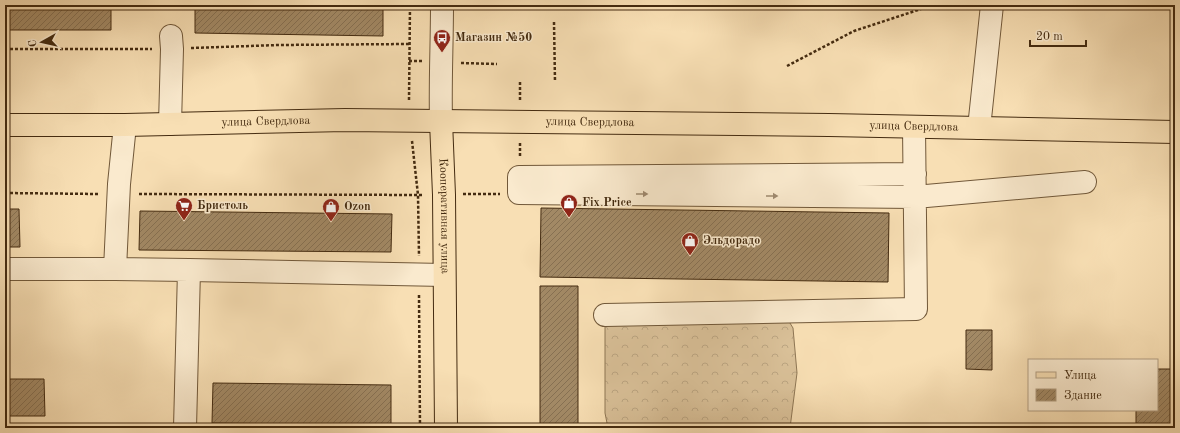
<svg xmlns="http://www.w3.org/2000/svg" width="1180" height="433" viewBox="0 0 1180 433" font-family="'Old Standard TT',serif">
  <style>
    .forest { fill: url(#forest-crowns); stroke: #8e7654 }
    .building { fill: url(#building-hatch); stroke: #442b10 }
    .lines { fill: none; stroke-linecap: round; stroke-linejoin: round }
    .minor-casing { stroke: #715839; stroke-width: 24 }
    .major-casing { stroke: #442b10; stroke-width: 24 }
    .path { stroke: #442b10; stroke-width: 2.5; stroke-dasharray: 3 2; stroke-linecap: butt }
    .minor { stroke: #faeace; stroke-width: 22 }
    .major { stroke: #f8dfb4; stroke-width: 22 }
    .oneway { fill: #9f8a6f }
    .labels { text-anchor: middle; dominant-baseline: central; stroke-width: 3; stroke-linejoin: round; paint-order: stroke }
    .poi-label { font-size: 12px; font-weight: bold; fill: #442b10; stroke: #faeace; text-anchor: start }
    .street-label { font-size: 12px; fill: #442b10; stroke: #faeace }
  </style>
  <defs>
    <pattern id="forest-crowns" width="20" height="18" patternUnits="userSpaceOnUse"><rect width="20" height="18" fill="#d9c098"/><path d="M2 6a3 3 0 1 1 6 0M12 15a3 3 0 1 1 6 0" fill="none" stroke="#bba582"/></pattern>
    <pattern id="building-hatch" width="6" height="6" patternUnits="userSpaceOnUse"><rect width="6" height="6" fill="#a28965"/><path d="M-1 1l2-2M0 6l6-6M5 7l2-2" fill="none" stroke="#867052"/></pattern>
  </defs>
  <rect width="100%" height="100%" fill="#f8dfb4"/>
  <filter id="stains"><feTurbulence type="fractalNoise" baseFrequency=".005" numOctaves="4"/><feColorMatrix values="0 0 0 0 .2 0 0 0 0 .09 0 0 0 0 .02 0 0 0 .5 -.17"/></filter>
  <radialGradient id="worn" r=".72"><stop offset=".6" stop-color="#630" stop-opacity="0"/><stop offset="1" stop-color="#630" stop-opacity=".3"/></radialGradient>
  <!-- forest -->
  <path class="forest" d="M785,315L793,328L797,373L790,428H608L605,413V321Z"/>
  <!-- building -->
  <path class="building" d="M5,5H111V30H5Z
    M195,5H383V36L195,33Z
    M547,5H724V8L546,7Z
    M541,208L889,213L888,282L540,277Z
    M5,209H19L20,247H5Z
    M140,211L392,214L391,252L139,250Z
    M540,286H578V428H540Z
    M966,330H992V370L966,369Z
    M1157,369H1175V428H1136V410H1157Z
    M5,379H44L45,416H5Z
    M213,383L391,385V425L212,423Z"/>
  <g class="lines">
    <defs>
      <path id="minor" d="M441,121C440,82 442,44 442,5
        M170,124L172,49L171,36
        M125,125L119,184L115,269L189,270L185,428
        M979,128L992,5
        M915,174L519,177V193L915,197L1085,182
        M5,269H115
        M189,270L444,275
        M605,315L916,309L914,127"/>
      <g id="major">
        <path id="s1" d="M441,121L444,195L446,428"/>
        <path id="s2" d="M5,125H125L345,120L829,125L1175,132"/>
      </g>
    </defs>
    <!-- minor casing -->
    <use href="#minor" class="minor-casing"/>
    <!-- major casing -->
    <use href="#major" class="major-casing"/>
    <!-- path -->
    <path class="path" d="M554,22L555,82
      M191,48L279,45L409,44
      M5,49H152
      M409,61H422
      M461,63L497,64
      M787,66L854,31L927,7L930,5
      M520,82V102
      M409,100L410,5
      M412,141L418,195L419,256
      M520,156V141
      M5,193L98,194
      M139,194L424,195
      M463,194H500
      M419,295L420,428"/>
    <!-- minor -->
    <use href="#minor" class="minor"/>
    <!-- major -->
    <use href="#major" class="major"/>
  </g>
  <!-- one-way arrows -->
  <defs><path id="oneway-solid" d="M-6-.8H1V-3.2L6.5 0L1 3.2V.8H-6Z"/></defs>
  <g class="oneway">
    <use href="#oneway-solid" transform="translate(642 194)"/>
    <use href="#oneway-solid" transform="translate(772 196)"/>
  </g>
  <!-- icons -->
  <defs>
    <symbol id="bus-pin" viewBox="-11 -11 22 30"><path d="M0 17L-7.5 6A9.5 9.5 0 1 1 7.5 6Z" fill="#8f2418" stroke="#faeace"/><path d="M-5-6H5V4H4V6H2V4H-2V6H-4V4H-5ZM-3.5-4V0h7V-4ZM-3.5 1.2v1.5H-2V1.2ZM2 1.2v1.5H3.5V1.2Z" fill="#fff"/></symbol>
    <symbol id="shop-pin" viewBox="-11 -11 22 30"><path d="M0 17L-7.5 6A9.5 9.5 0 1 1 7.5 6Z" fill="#8f2418" stroke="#faeace"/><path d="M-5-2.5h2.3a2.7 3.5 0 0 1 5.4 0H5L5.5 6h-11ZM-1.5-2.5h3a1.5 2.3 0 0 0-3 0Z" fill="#fff"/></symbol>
    <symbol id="supermarket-pin" viewBox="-11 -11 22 30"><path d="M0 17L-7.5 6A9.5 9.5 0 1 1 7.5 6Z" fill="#8f2418" stroke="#faeace"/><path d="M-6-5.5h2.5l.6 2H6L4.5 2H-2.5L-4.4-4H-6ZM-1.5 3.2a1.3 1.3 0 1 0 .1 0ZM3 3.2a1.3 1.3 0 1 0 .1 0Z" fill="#fff"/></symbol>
  </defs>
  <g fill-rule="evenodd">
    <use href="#bus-pin" x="432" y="28" width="20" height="27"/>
    <use href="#shop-pin" x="559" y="193" width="20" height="27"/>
    <use href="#supermarket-pin" x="174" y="196" width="20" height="27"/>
    <use href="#shop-pin" x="321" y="197" width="20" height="27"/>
    <use href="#shop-pin" x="680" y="231" width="20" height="27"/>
  </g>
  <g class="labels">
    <!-- poi labels -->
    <g class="poi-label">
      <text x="455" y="38">Магазин №50</text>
      <text x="582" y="203">Fix Price</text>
      <text x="197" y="206">Бристоль</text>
      <text x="344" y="207">Ozon</text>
      <text x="703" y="241">Эльдорадо</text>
    </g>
    <!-- street labels -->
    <g class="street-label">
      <text stroke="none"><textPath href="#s2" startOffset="261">улица Свердлова</textPath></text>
      <text stroke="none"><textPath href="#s2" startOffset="585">улица Свердлова</textPath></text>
      <text stroke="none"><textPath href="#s2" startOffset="909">улица Свердлова</textPath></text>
      <text stroke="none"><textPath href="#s1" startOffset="95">Кооперативная улица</textPath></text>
    </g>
  </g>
  <!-- margin -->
  <rect width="1180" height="433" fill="none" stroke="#f8dfb4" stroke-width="20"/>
  <rect x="6" y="6" width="1168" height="421" fill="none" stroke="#442b10" stroke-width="2"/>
  <rect x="10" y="10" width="1160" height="413" fill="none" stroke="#442b10"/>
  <!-- legend -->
  <rect x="1028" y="359" width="130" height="52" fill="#faeace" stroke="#b19e82"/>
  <rect x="1036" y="372" width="20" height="6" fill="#f8dfb4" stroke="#b19e82"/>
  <text x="1064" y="379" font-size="12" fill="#442b10">Улица</text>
  <rect x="1036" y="389" width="20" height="12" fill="url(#building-hatch)" stroke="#b19e82"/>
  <text x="1064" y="399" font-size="12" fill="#442b10">Здание</text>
  <!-- north arrow -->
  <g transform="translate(42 42) rotate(262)" stroke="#faeace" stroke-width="3" paint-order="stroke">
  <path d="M0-3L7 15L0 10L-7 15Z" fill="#442b10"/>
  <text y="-6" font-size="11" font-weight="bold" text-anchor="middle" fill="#442b10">С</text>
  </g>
  <!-- scale -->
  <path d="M1030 40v6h56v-6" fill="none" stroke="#442b10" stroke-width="2"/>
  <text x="1036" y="40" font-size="12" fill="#442b10" stroke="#faeace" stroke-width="3" paint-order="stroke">20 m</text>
  <rect width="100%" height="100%" filter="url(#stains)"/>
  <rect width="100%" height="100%" fill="url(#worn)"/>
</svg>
